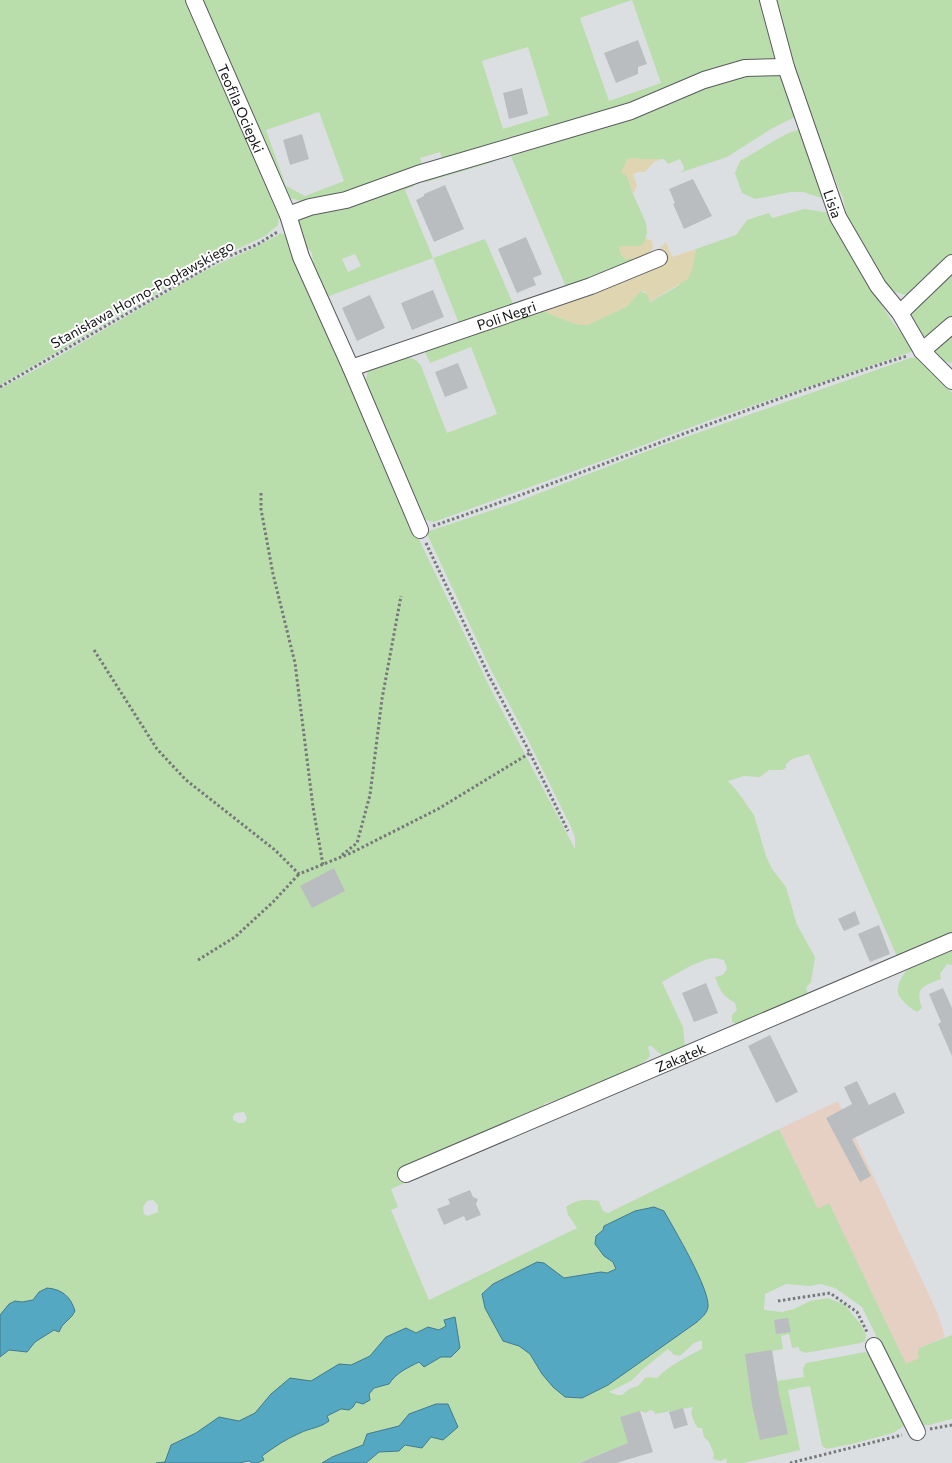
<svg xmlns="http://www.w3.org/2000/svg" width="952" height="1463" viewBox="0 0 952 1463" font-family="Commissioner,sans-serif">
  <style>
    .industrial { fill: #e6d0c3 }
    .green { fill: #baddac; fill-rule: evenodd }
    .sand { fill: #dfd5b1 }
    .water { fill: #55a8c2; stroke: #417b8e }
    .building { fill: #babdc0 }
    .lines { fill: none; stroke-linecap: round; stroke-linejoin: round }
    .minor-casing { stroke: #585b5d; stroke-width: 18 }
    .path { stroke: #76787a; stroke-width: 3; stroke-dasharray: 2.5 2.5; stroke-linecap: butt }
    .minor { stroke: #fff; stroke-width: 16 }
    .labels { text-anchor: middle; dominant-baseline: central; stroke-width: 4; stroke-linejoin: round; paint-order: stroke }
    .street-label { font-size: 14px; fill: #121314; stroke: #fff }
  </style>
  <rect width="100%" height="100%" fill="#dcdfe2"/>
  <!-- industrial -->
  <path class="industrial" d="M838,1101L938,1314L945,1337L919,1348V1358L906,1365L829,1204L818,1210L779,1129Z"/>
  <!-- green -->
  <path class="green" d="M0,0H190L274,197L279,216L278,225L265,236L216,259L0,385Z
    M202,0H763L780,62L659,95L443,161L440,152L420,158L423,167L351,192L307,203L290,198L285,193ZM632,0L661,83L609,101L580,18ZM528,47L549,115L503,129L482,61ZM319,112L344,181L305,196L286,186L266,130Z
    M774,0H952V257L913,292L906,295L891,291L875,275L848,222L843,198L834,177L829,170L807,111Z
    M781,75L797,116L771,129L727,157L679,173L684,170V167L680,159L668,164L664,159H640L634,158L622,172L627,176L633,194L646,223L647,233L644,244C637,249 627,244 619,248L622,256L637,259L638,262L566,287L511,156L500,159V157L731,76Z
    M800,129L825,199L803,192H791L755,199L742,193L735,173L740,161L786,134Z
    M490,156L493,162L426,182L424,176Z
    M411,181L414,186L405,190L433,258L485,239L514,306L460,326L433,258L329,296L339,321L334,318L314,272L312,253L308,248L304,247L296,227L299,220L305,214ZM355,254L361,266L348,272L342,259Z
    M804,209L831,213L857,266L891,320L914,351L710,420L607,459L434,522L425,520L365,383L368,371L409,357L417,361L421,366L447,433L497,414L471,347L430,363L424,350L538,309L570,322L580,325H587L626,307L641,291L648,295L650,302L678,286L692,270L696,249L736,235L747,220L769,213L772,218Z
    M281,233L289,237L416,533L490,688L575,849V837L571,827L526,736L491,670L426,532L514,503L663,445L910,358H923L952,393V965L947,964L940,974L941,979C925,986 914,986 922,1008L917,1012C911,1009 900,1000 898,993C896,986 904,972 909,968C913,965 918,964 923,961H899L809,754L792,759L786,764V768L782,770H769L760,777L744,776L728,781L737,791L754,815L766,856L772,869L786,887L797,925L815,957L811,982L806,988L808,994L739,1025L732,1022V1015L737,1010L735,1003C722,995 720,991 715,977L723,975L727,969L724,960L715,958L708,959L690,966L662,982L683,1027L685,1047L664,1057L651,1046H648L650,1056C644,1066 593,1089 579,1094C569,1098 557,1100 545,1103L539,1113L540,1124L391,1189L398,1207L391,1210L429,1300L577,1228L568,1215L566,1207C576,1199 587,1199 599,1201L603,1211L608,1213L779,1129L818,1209L829,1203L906,1364L919,1358L918,1354L919,1348L952,1335V1419L929,1425H920L862,1307L835,1288L820,1284L810,1286L786,1284L765,1294L764,1310L782,1312L794,1309L810,1301L828,1298L845,1305L861,1325L866,1335L865,1341L861,1343L805,1353L799,1350V1347L792,1348L789,1334L781,1336L783,1349L772,1351L777,1381L804,1377L803,1368L806,1363L865,1352L877,1360L910,1422L893,1433L856,1443L827,1449L822,1446L810,1386L788,1390L800,1450L744,1463H727L726,1458L721,1461L713,1459L714,1454L709,1442L704,1437L702,1428H698L695,1424L691,1413L693,1407L655,1414L654,1411L650,1410L646,1413L640,1411L629,1446L615,1450L619,1463H613L608,1451L578,1463H257L265,1451L327,1416L341,1409L353,1407L356,1402L369,1394L374,1388L389,1384C397,1373 407,1368 419,1362L424,1366L441,1357L456,1333L455,1317L446,1326L439,1330L428,1327L416,1333L406,1328L396,1333L377,1355L276,1403L175,1463H0V1357L9,1350L24,1352L35,1342L54,1330L59,1332L62,1326L67,1322L39,1292L33,1300L22,1302L15,1301L0,1315V389L44,365L197,275C224,260 254,250 281,233ZM244,1112L247,1118L244,1123H239L233,1120V1116L236,1113ZM153,1200L158,1205V1212L147,1216L144,1214L143,1207L147,1201ZM604,1256L707,1312L697,1322L608,1385L582,1398L565,1397L553,1387L542,1374L530,1354L519,1346L482,1294L493,1284L537,1262L544,1263L563,1278L601,1272L607,1273L617,1269L613,1262ZM702,1340V1349C686,1357 670,1365 657,1378L648,1377L645,1378L638,1386L629,1389L622,1395H617L609,1392L631,1381L642,1370L668,1349L674,1355L680,1356L694,1343Z
    M952,274V315L944,328L930,337L921,336L911,322L910,314Z
    M952,331V362L950,363L937,358L933,349Z"/>
  <!-- sand -->
  <path class="sand" d="M634,158L640,159H662L654,162L645,172H638L633,174L637,185L633,194L627,176L621,172L627,159Z
    M646,238L652,241L653,247L647,258L624,259L622,256L619,247C631,243 642,252 646,238Z
    M666,242L672,257L696,249L692,270L688,279L649,302L648,295L644,291H641L626,307L587,325H580L570,322L538,309L660,251L659,249Z"/>
  <!-- water -->
  <path class="water" d="M654,1207L664,1211C674,1229 710,1289 708,1307C707,1314 701,1318 697,1322L608,1385L582,1398L565,1397L553,1387L542,1374L530,1354L519,1346L503,1341L485,1308L482,1294L493,1284L537,1262L544,1263L564,1278L601,1272L607,1273L616,1269L613,1262L604,1256L595,1244L596,1236L603,1230L604,1226L635,1211Z
    M47,1288C62,1289 71,1297 75,1311L72,1316L62,1326L59,1332L54,1330L35,1342L27,1352L9,1350L0,1357V1315L9,1304L15,1301L22,1302L33,1300L39,1292Z
    M455,1317L460,1348L451,1357H441L424,1367L419,1362C407,1368 396,1373 389,1384L374,1388L369,1394L370,1400L363,1404L356,1402L353,1407L349,1410L341,1409L327,1416L329,1421C320,1428 310,1428 300,1433C286,1439 274,1447 262,1456L264,1460L257,1463H252L249,1461L239,1463H156L165,1462L171,1445L196,1433L219,1417L239,1421L255,1413L271,1394L290,1378L311,1381L339,1364L351,1365L370,1356L386,1337L406,1328L416,1333L428,1327L439,1330L446,1326L444,1320Z
    M436,1404H448L458,1427L443,1440L431,1437L422,1448L405,1445L399,1451L379,1452L366,1463H322L332,1457L363,1445L367,1434L399,1426L409,1414Z"/>
  <!-- building -->
  <path class="building" d="M638,40L647,64L638,67V74L616,83L604,53Z
    M522,88L528,114L509,119L503,93Z
    M302,134L309,159L290,165L283,140Z
    M693,179L712,216L684,229L673,204L675,203L669,189Z
    M445,185L464,229L434,242L416,200L424,196V194Z
    M526,237L542,274L533,278L536,285L517,293L498,249Z
    M433,290L444,317L412,330L401,303Z
    M370,295L385,328L357,341L342,308Z
    M458,363L468,388L445,397L435,372Z
    M334,868L345,891L312,908L300,886Z
    M855,911L860,924L844,931L838,919Z
    M879,925L890,954L870,962L858,934Z
    M706,983L718,1013L694,1022L682,993Z
    M943,988L952,1008V1056L938,1024L941,1022L929,994Z
    M770,1035L798,1092L776,1103L748,1046Z
    M857,1081L869,1105L895,1092L905,1113L852,1139L871,1176L860,1182L826,1118L852,1104L844,1087Z
    M470,1190L473,1197L478,1199L476,1204L481,1215L466,1221L464,1216L444,1225L437,1209L450,1204L448,1199Z
    M788,1318L791,1332L776,1334L774,1320Z
    M772,1350L779,1394L788,1434L760,1440L752,1405L745,1354Z
    M683,1408L688,1425L674,1429L669,1412Z
    M640,1411L653,1452L616,1463H579L628,1443L620,1417Z"/>
  <g class="lines">
    <defs>
      <g id="minor">
        <path id="s1" d="M194,0L288,215L301,257L351,368L420,530"/>
        <path id="s2" d="M768,0L786,67L838,217L878,286L900,313L922,351L952,381"/>
        <path d="M288,215L310,207L346,200L418,174L631,111L704,80L745,68L786,67"/>
        <path d="M900,313L952,263"/>
        <path d="M922,351L952,325"/>
        <path id="s3" d="M351,368L591,286L659,258"/>
        <path id="s4" d="M406,1174L952,941"/>
        <path d="M874,1346L917,1432"/>
      </g>
    </defs>
    <!-- minor casing -->
    <use href="#minor" class="minor-casing"/>
    <!-- path -->
    <path class="path" d="M0,387L220,260L258,244L279,231
      M261,493V509L273,574L295,663L313,807L323,865
      M433,526C479,510 524,494 569,477C681,435 793,391 907,356
      M426,543L489,676L530,753L568,831
      M94,650L157,749L186,780L275,850L299,874L351,853L438,809L530,753
      M342,855L357,843L370,795L382,699L401,596
      M198,960L235,937L273,902L299,874
      M778,1301L830,1293L857,1312L867,1332
      M930,1429L952,1425
      M790,1463L902,1435"/>
    <!-- minor -->
    <use href="#minor" class="minor"/>
  </g>
  <g class="labels">
    <!-- street labels -->
    <g class="street-label">
      <text stroke="none"><textPath href="#s1" startOffset="118">Teofila Ociepki</textPath></text>
      <text stroke="none"><textPath href="#s2" startOffset="214">Lisia</textPath></text>
      <text transform="translate(142 294) rotate(-29)">Stanisława Horno-Popławskiego</text>
      <text stroke="none"><textPath href="#s3" startOffset="164">Poli Negri</textPath></text>
      <text stroke="none"><textPath href="#s4" startOffset="298">Zakątek</textPath></text>
    </g>
  </g>
</svg>
